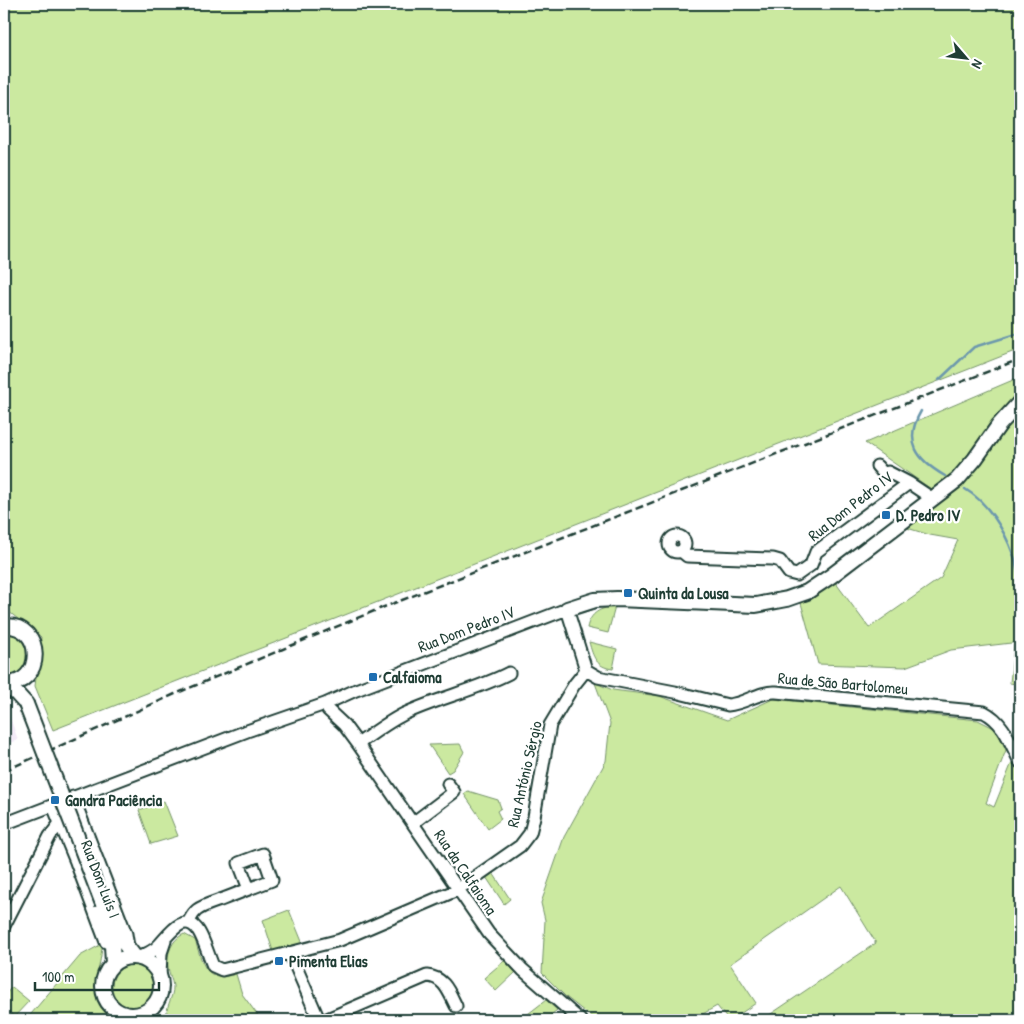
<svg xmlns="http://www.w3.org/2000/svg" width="1024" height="1024" viewBox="0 0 1024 1024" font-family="'Patrick Hand',sans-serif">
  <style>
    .built { fill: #f3ebf8 }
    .green { fill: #cbe9a0; stroke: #75936a }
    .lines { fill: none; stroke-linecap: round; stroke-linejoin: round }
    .stream { stroke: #6c98ad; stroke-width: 2.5 }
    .minor-casing { stroke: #1f3d34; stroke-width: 15 }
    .major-casing { stroke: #1f3d34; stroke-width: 18 }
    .minor { stroke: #fff; stroke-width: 11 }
    .major { stroke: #fff; stroke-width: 14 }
    .rail { stroke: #1f3d34; stroke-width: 2.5; stroke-dasharray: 8 4; stroke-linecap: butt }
    .major-bridge-casing { stroke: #1f3d34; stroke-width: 18; stroke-linecap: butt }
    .major-bridge { stroke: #fff; stroke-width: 14 }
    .poi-dot { fill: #1f6fb2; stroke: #fff; stroke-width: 2 }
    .labels { text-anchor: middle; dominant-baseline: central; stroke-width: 4.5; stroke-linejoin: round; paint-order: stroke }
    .street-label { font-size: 16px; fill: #1f3d34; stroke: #fff }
    .poi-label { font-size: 16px; font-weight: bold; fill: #1f3d34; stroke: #fff; text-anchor: start }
  </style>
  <rect width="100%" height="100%" fill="#fff"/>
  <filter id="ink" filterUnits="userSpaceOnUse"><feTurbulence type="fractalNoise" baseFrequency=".02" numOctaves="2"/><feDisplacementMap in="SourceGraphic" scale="10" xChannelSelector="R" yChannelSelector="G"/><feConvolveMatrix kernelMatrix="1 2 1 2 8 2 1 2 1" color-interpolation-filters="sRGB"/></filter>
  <g filter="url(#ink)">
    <!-- built -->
    <path class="built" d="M4,700L18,740L4,745Z"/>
    <!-- green -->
    <path class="green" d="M4,4H1020V349L53,730L35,686L41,637L4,608Z
      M1020,377V642L951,650L905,667L818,664L801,603L835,582L869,628L941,578L958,540L930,535L907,528L944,498L865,443Z
      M615,607L608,633L587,628C590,613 601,607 615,607Z
      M4,630L24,637L30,660L22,673L4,679Z
      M589,642L617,649L613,669C596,667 593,657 589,642Z
      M1014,645H1020V685L1010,683Z
      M595,683L613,690L659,696L727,720L773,699L978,720L996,729L1006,750L986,803L994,807L1013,760L1020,771V1020H762L876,943L841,886L730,964L756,1003L731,1020H728L717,1006L692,1020H595L566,997L542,973L545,920L541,903L564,837L606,761L610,723Z
      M460,744L464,752L453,770L448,773L429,745Z
      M468,791L498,800L501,808L497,811L501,819L488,829L464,794Z
      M164,801L178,836L151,844L139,810Z
      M493,873L510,899L504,904L486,877Z
      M289,910L303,944L273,951L263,920Z
      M184,934L195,940C203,965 205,983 236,974L242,994L259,1017V1020H168C163,1009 174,998 173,986C172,980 169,973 168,967C166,954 172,939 184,934Z
      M102,944C102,972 81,1002 116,1020H26L80,956Z
      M504,961L516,972L496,991L484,978Z
      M112 986a21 21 0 1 1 42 0a21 21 0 1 1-42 0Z
      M12,987L29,1001L14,1017L4,1005V996Z
      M546,1000L557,1010L545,1020H526L524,1017Z"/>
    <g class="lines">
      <!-- stream -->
      <path class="stream" d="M939,380L974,347L1020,333
        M921,411C903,442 917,460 945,476
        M965,489C987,502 1004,529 1013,554C1017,562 1016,573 1020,580"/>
      <defs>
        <path id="minor" d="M877,466L884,474L888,472L909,483
          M669 544a8 8 0 1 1 16 0a8 8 0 1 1-16 0Z
          M681,551L687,556L773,559L780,561L789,573L797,575L811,565L816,552L909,483L933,499
          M325,704L328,710L344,725L358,744L489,934L523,970L580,1020
          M358,744C372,734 388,722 404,714C438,698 476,690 509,673
          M73,797L126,934L128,947
          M53,806L76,862L106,942
          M413,823L454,792L448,784
          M4,824L247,731L325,704L356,690L567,609L586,670L598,677L675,692L728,705C745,704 759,691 776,692L984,712C1004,722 1010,742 1020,762
          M188,923C191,918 192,914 197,910C204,905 215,902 223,899C239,893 256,886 272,880L263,854L239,863L249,889
          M4,926L50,836L60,823
          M290,953L319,1020
          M140,957C145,954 152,952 157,947C167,938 182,911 197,929C203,936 209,957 213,966L222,970L340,940L457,890L520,846L530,833L534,817L550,725L574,685L586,670
          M160,976L161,953L165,941
          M325,1020L427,976C444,977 449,992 456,1006"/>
        <path id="major" d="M567,609L595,600L617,599L756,605L787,599L807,592L831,576L957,480L975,459L999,425L1020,402
          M4,626C45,623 45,686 4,684
          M4,685L16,693L26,704
          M103,904C110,923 121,940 134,956
          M108,925L112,945L113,964
          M103 986a29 29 0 1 1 58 0a29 29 0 1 1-58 0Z"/>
      </defs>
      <!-- minor casing -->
      <use href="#minor" class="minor-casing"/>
      <!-- major casing -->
      <use href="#major" class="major-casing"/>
      <!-- minor -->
      <use href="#minor" class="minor"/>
      <!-- major -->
      <use href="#major" class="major"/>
      <!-- rail -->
      <path class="rail" d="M4,771L175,694L379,609L1020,359"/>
      <defs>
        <path id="major-bridge" d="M26,704L103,904"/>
      </defs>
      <!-- major-bridge casing -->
      <use href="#major-bridge" class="major-bridge-casing"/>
      <!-- major-bridge -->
      <use href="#major-bridge" class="major-bridge"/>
    </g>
  </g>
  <!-- markers -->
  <g class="poi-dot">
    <rect x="881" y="510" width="10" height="10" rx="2.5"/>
    <rect x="623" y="588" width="10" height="10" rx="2.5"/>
    <rect x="368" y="672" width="10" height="10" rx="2.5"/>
    <rect x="50" y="795" width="10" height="10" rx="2.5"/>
    <rect x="274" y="956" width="10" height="10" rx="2.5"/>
  </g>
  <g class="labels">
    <!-- street labels -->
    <g class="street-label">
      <text transform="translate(850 506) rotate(-38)">Rua Dom Pedro IV</text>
      <text transform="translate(466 629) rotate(-21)">Rua Dom Pedro IV</text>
      <text transform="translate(843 683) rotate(5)">Rua de São Bartolomeu</text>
      <text transform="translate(524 774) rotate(-77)">Rua António Sérgio</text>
      <text transform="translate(466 872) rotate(56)">Rua da Calfaioma</text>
      <text transform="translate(101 879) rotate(69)">Rua Dom Luís I</text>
    </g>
    <!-- poi labels -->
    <g class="poi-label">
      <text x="896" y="515">D. Pedro IV</text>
      <text x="638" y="593">Quinta da Lousa</text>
      <text x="383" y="677">Calfaioma</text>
      <text x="65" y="800">Gandra Paciência</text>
      <text x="289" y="961">Pimenta Elias</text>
    </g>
  </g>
  <!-- margin -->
  <rect width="1024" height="1024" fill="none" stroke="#fff" stroke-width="20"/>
  <rect x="10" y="10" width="1004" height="1004" fill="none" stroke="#1f3d34" stroke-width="2" filter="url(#ink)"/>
  <!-- north arrow -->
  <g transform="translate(966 58) rotate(118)" stroke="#ffffff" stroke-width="4" paint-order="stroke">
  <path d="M0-4L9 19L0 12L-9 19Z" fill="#1f3d34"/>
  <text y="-8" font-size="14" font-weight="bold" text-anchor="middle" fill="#1f3d34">N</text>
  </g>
  <!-- scale -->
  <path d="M35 982v8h124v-8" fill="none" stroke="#1f3d34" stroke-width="2.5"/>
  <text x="42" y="982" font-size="15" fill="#1f3d34" stroke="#ffffff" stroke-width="4" paint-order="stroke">100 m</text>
</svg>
